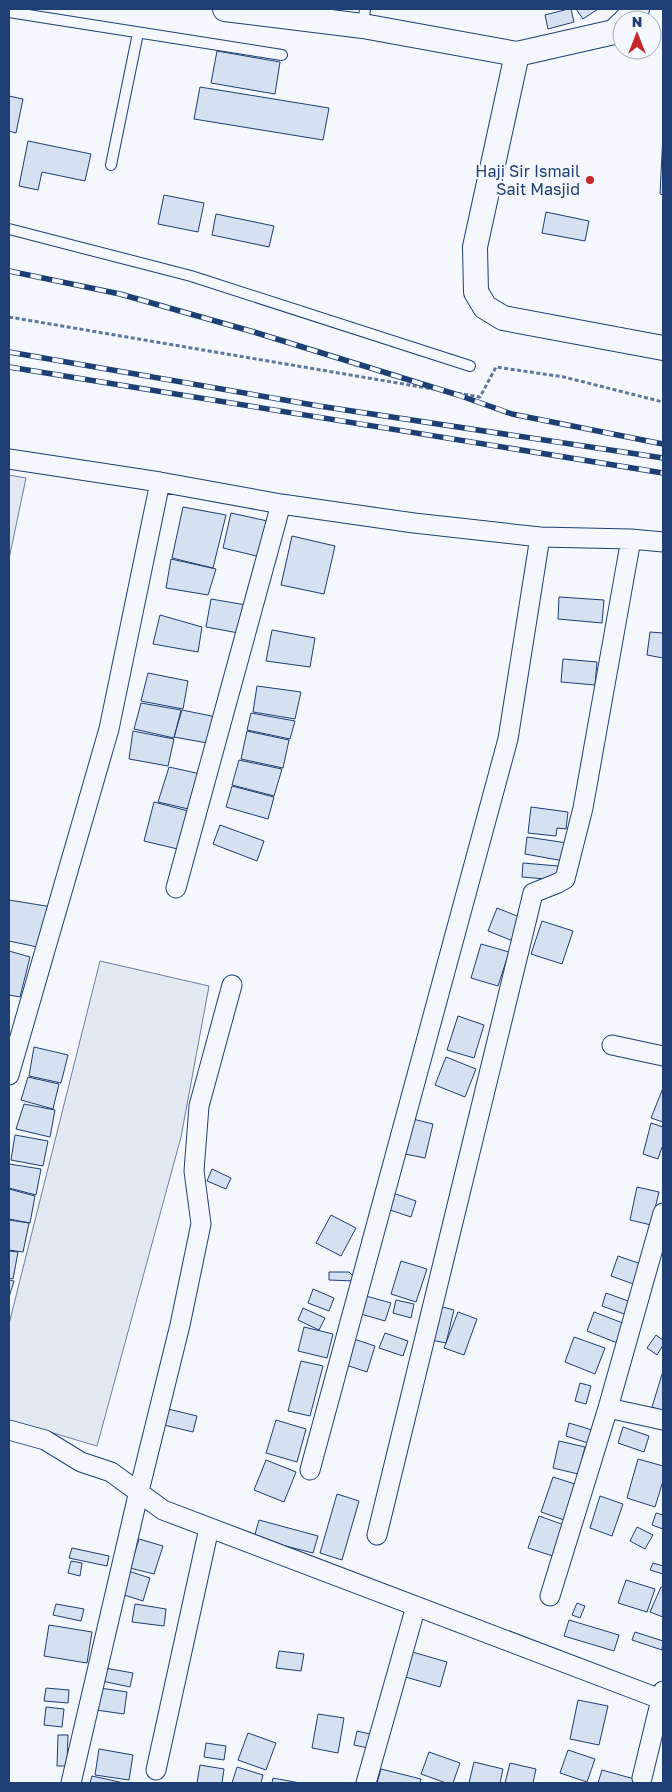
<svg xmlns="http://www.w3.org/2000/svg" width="672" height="1792" viewBox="0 0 672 1792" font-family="'Golos Text',sans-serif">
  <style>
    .green { fill: #e3e9f0; stroke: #687fa3 }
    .building { fill: #d5e0f0; stroke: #1d3f73 }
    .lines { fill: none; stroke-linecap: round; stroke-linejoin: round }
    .service-casing { stroke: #1d3f73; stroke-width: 12 }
    .minor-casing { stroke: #1d3f73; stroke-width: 21 }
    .tertiary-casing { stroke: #1d3f73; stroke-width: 26 }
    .path { stroke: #5e769c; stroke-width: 3; stroke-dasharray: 4 2.5; stroke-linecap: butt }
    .service { stroke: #f4f7fb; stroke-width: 10 }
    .minor { stroke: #f4f7fb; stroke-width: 19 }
    .tertiary { stroke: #f4f7fb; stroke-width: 24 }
    .rail-casing { stroke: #1d3f73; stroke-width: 5.5 }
    .rail { stroke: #f4f7fb; stroke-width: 4; stroke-dasharray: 11; stroke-linecap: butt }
    .poi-dot { fill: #c62828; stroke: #f4f7fb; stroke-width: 2 }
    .labels { text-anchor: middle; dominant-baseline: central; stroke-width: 4; stroke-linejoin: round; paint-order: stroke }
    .poi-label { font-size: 16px; fill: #1d3f73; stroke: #f4f7fb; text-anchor: end }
  </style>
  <rect width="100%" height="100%" fill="#f4f7fb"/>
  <!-- green -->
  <path class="green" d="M9,475L26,478L9,559Z
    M100,961L209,986L181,1137L97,1446L9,1420V1324Z"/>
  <!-- building -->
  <path class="building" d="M568,9H571L574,22L548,29L545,15Z
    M576,9H598L583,19Z
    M217,51L280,62L275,94L211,83Z
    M200,87L329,108L323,140L194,119Z
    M9,96L23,99L16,133L9,131Z
    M663,134V195L660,194Z
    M28,141L91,154L85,181L42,172L38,190L19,186Z
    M164,195L204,203L198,232L158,224Z
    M546,212L589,221L585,241L542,233Z
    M216,214L274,226L269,247L212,235Z
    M183,507L226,515L213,568L172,558Z
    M231,513L272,522L265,558L223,548Z
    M292,536L335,546L324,594L281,585Z
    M171,559L216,569L208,595L166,588Z
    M559,597L604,600L602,623L558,619Z
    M211,599L252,606L244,634L206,627Z
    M160,615L202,627L198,652L153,644Z
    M272,630L315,638L310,667L266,661Z
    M650,632L663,633V658L647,655Z
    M563,659L597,662L595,685L561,682Z
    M148,673L188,681L183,709L141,701Z
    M257,686L301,692L295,719L253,712Z
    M141,703L181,710L174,738L134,729Z
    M182,710L221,718L213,744L174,737Z
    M251,713L295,721L290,739L247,730Z
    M133,731L174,739L168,766L129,759Z
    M247,731L289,740L283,768L241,759Z
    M239,760L282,769L274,796L232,785Z
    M169,767L205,775L197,811L158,802Z
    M232,786L274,797L268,819L226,807Z
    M154,802L196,813L186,851L144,841Z
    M531,807L568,812L566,829L557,828L556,836L528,833Z
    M220,825L264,841L257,861L213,844Z
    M527,837L567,843L564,861L525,854Z
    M523,863L558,866L557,880L522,877Z
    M9,900L52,907L42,948L9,941Z
    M497,908L522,918L513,941L488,931Z
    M542,921L573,931L562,964L531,954Z
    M481,944L509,952L498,986L471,978Z
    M9,951L30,957L20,997L9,995Z
    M458,1016L484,1025L474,1058L447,1050Z
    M34,1047L68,1055L61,1083L29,1076Z
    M446,1057L476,1069L465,1097L435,1085Z
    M28,1077L59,1084L53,1109L21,1100Z
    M663,1088V1122L651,1118Z
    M24,1104L55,1110L50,1137L16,1129Z
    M409,1118L433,1124L425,1158L400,1153Z
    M651,1123L663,1127V1147H662L658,1159L643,1154Z
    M15,1135L48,1141L43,1166L11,1160Z
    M9,1164L41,1169L36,1195L9,1188Z
    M212,1169L231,1178L226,1189L207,1181Z
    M637,1187L659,1192L651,1225L630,1220Z
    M9,1189L35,1196L30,1223L9,1219Z
    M390,1192L416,1201L411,1217L384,1208Z
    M331,1215L356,1228L341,1256L316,1243Z
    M9,1220L29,1223L23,1252L9,1250Z
    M9,1251L18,1252L13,1279L9,1278Z
    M618,1256L647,1266L639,1286L611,1276Z
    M401,1261L427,1269L416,1302L391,1294Z
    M329,1272H349L354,1277V1281L329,1280Z
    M9,1280L14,1281L9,1297Z
    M313,1289L334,1298L329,1311L308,1303Z
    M606,1293L631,1302L627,1315L602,1306Z
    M366,1296L391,1303L385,1321L361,1314Z
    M396,1300L414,1304L411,1318L393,1313Z
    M439,1306L454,1310L446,1343L431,1340Z
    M303,1308L325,1318L319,1330L298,1320Z
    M458,1312L477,1319L464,1355L444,1348Z
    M594,1312L628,1325L620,1344L587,1331Z
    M304,1327L333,1334L327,1358L298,1351Z
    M385,1333L408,1341L403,1356L379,1348Z
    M656,1335L663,1340V1345L657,1355L647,1348Z
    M574,1337L605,1348L595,1374L565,1362Z
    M351,1338L375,1346L367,1372L343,1364Z
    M301,1361L323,1366L310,1416L288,1411Z
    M663,1371V1411L652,1407Z
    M580,1383L591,1386L586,1404L575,1401Z
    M168,1409L197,1416L193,1432L164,1425Z
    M276,1420L306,1429L297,1462L266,1453Z
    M569,1423L592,1430L588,1443L566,1436Z
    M623,1427L649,1436L644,1452L618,1443Z
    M559,1441L585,1447L578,1474L553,1468Z
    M638,1459L663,1466V1481L655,1507L627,1498Z
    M266,1460L296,1472L284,1502L254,1490Z
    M553,1477L578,1485L567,1521L541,1512Z
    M337,1494L359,1501L342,1560L320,1553Z
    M600,1496L623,1504L612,1536L590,1528Z
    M656,1513L663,1515V1529L652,1525Z
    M539,1516L567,1526L556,1557L528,1548Z
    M259,1520L318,1536L313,1553L254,1538Z
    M637,1527L653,1535L645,1549L630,1541Z
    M139,1539L163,1546L154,1574L130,1568Z
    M72,1548L109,1556L107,1566L69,1558Z
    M71,1561L82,1563L80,1576L68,1573Z
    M653,1563L663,1566V1574L650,1570Z
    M128,1571L150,1578L143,1601L121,1594Z
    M626,1580L655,1589L647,1612L618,1603Z
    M661,1587L663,1588V1617L650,1612Z
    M577,1603L585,1606L580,1618L572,1615Z
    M56,1604L84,1609L81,1621L53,1615Z
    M135,1604L166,1609L164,1626L132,1622Z
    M569,1620L619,1635L614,1651L564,1636Z
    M49,1625L92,1632L87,1663L44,1656Z
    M635,1632L663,1641L662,1650L632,1640Z
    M279,1651L304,1654L301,1671L276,1668Z
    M409,1651L447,1662L440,1687L402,1676Z
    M105,1668L133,1673L130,1687L102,1681Z
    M46,1688L69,1690L68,1703L44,1701Z
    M100,1688L127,1692L124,1714L96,1710Z
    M578,1700L608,1706L599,1745L570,1739Z
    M46,1707L64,1709L62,1727L44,1725Z
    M318,1714L344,1718L338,1753L312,1748Z
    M357,1731L370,1734L368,1748L354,1745Z
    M248,1733L276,1743L266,1770L238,1760Z
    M58,1735H68L67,1766H57Z
    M206,1743L226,1746L224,1760L204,1757Z
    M99,1749L133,1755L129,1780L95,1775Z
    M568,1750L595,1759L587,1782L560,1773Z
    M429,1752L460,1763L453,1783H446L421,1774Z
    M474,1762L503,1769L500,1783H469Z
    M510,1763L536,1769L533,1783H505Z
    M200,1765L224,1769L222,1783H197Z
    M237,1767L263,1775L261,1783H232Z
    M381,1769L421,1779L420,1783H377Z
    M602,1770L638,1780L637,1783H598Z
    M92,1776L124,1783H90Z
    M273,1778L300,1783H272Z"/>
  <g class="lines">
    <defs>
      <path id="service" d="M9,12L282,55
        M363,26L365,9
        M111,165L138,33
        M9,229L191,276L470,366"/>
      <path id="minor" d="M9,459L160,482L281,504L414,523L540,537L631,539L663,542
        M176,888L281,504
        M612,1045L663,1056
        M9,1075L109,729L160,482
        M608,1408L663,1420
        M9,1430L45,1440L81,1462L111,1472L163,1510L663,1700
        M310,1470L508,739L540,537
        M377,1535L533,893L558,883L565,879L583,808L631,539
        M550,1596L608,1408L663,1213
        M156,1770L209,1528
        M642,1778L663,1691
        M71,1783L139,1491L180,1325L201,1224L194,1171L199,1106L232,985
        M366,1783L416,1606"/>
      <path id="tertiary" d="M225,9L363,26L517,54L614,32L622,24
        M626,20L637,9
        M517,54L475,247L476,292L485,307L503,318L663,348"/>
    </defs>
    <!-- service casing -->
    <use href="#service" class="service-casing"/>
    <!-- minor casing -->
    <use href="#minor" class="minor-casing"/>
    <!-- tertiary casing -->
    <use href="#tertiary" class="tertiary-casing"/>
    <!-- path -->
    <path class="path" d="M9,317L480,397L496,367L564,377L663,402"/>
    <!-- service -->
    <use href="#service" class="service"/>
    <!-- minor -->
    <use href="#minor" class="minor"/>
    <!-- tertiary -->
    <use href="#tertiary" class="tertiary"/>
    <defs>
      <path id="rail" d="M9,271L120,294L254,332L458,395L512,414L663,444
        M9,352L319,406L663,458
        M9,367L663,473"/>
    </defs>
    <!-- rail casing -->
    <use href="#rail" class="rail-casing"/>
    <!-- rail -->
    <use href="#rail" class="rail"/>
  </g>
  <!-- markers -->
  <circle class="poi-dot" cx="590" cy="180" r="5"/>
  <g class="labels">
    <!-- poi labels -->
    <g class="poi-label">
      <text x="580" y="171">Haji Sir Ismail<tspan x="580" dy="18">Sait Masjid</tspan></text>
    </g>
  </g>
  <!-- border -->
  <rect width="672" height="1792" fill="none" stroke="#1d3f73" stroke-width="20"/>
  <!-- north arrow -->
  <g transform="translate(637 35)"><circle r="24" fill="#f4f7fb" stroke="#9eadc5"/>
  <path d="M0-4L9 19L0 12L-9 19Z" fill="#c62828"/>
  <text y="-8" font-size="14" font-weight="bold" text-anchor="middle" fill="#1d3f73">N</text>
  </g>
</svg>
